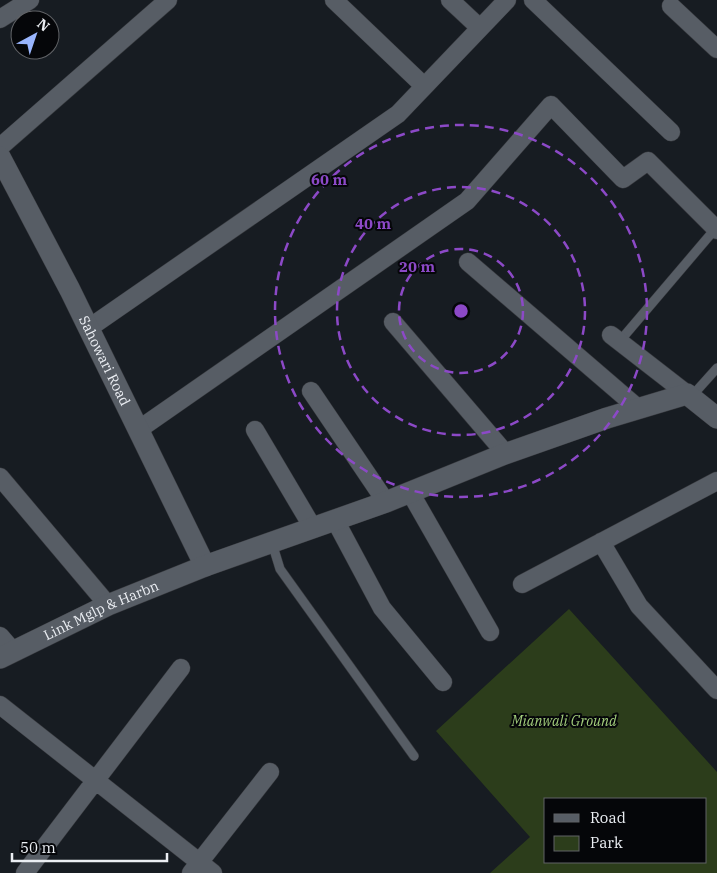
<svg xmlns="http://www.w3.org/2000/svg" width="717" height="873" viewBox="0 0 717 873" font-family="'IBM Plex Serif',serif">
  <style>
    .green { fill: #2c3d1b; fill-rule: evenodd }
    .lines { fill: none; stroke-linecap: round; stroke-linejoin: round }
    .service-casing { stroke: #37393e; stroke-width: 10 }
    .minor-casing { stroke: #37393e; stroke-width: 19 }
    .tertiary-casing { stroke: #37393e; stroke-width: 22 }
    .service { stroke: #575d65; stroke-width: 9 }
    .minor { stroke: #575d65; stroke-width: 18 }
    .tertiary { stroke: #575d65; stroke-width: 21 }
    .ring { fill: none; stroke: #8c49c7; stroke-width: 2.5; stroke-dasharray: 9 6 }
    .labels { text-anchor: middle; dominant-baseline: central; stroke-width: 4; stroke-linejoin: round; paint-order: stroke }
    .street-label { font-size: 14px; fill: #ebeef3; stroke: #050609 }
    .park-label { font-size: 14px; font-style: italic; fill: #a3ce7c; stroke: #050609 }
    .centre { fill: #8c49c7; stroke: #050609; stroke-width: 2.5 }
    .ring-label { font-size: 15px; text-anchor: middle; font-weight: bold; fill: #8c49c7; stroke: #050609; stroke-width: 4; stroke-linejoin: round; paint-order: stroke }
  </style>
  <rect width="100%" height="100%" fill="#171c22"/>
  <!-- green -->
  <path class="green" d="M569,609L717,772V873H490L530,837L436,731ZM546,799H706V862H546Z"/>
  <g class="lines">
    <defs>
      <path id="service" d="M619,342L716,228
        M691,397L717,368
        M272,543L280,569L414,756"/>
      <path id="minor" d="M334,0L424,86
        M450,0L480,28
        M533,0L671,132
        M671,6L717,49
        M0,19L30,0
        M0,147L168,0
        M468,262L639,409
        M393,322L506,454
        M89,328L398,114L507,0
        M611,335L687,394
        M311,391L386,502
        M138,430L467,201L551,105L623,179L648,161L717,230
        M255,430L313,528
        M0,477L108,605
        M410,492L490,632
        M335,520L382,608L443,682
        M601,542L639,606L717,690
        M522,584L717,481
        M0,636L13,651
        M0,705L213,873
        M25,873L181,668
        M191,873L270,772"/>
      <g id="tertiary">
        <path id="s1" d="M0,157L70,290L205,566"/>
        <path id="s2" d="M0,658L108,605L205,566L386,502L502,455L607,418L687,394L717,418"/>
      </g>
    </defs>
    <!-- service casing -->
    <use href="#service" class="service-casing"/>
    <!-- minor casing -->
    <use href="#minor" class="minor-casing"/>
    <!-- tertiary casing -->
    <use href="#tertiary" class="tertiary-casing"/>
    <!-- service -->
    <use href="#service" class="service"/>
    <!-- minor -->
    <use href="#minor" class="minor"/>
    <!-- tertiary -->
    <use href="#tertiary" class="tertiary"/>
  </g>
  <!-- distance rings -->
  <g class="ring">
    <circle cx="461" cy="311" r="62"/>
    <circle cx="461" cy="311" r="124"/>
    <circle cx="461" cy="311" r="186"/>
  </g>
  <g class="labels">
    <!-- street labels -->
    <g class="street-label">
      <text stroke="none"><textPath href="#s1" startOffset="229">Sahowari Road</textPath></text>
      <text stroke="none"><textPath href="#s2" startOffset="112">Link Mglp &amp; Harbn</textPath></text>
    </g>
    <!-- park labels -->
    <g class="park-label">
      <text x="564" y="721">Mianwali Ground</text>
    </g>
  </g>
  <circle cx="461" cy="311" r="8" class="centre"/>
  <g class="ring-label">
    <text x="329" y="185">60 m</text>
    <text x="373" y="229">40 m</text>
    <text x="417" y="272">20 m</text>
  </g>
  <!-- legend -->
  <rect x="544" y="798" width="162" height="65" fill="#050609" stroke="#616367"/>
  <rect x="554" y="814" width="25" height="8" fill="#575d65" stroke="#616367"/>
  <text x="590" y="823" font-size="15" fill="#ebeef3">Road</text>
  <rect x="554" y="836" width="25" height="15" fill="#2c3d1b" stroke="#616367"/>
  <text x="590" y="848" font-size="15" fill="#ebeef3">Park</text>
  <!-- north arrow -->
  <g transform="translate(35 35) rotate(40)"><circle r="24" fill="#050609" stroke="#616367"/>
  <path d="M0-4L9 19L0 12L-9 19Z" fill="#99b5fd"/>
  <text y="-8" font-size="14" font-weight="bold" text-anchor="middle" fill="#ebeef3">N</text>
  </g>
  <!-- scale -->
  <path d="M12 853v8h155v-8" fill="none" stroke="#ebeef3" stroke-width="2.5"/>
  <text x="20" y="853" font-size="15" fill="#ebeef3" stroke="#050609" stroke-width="4" paint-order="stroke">50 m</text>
</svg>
